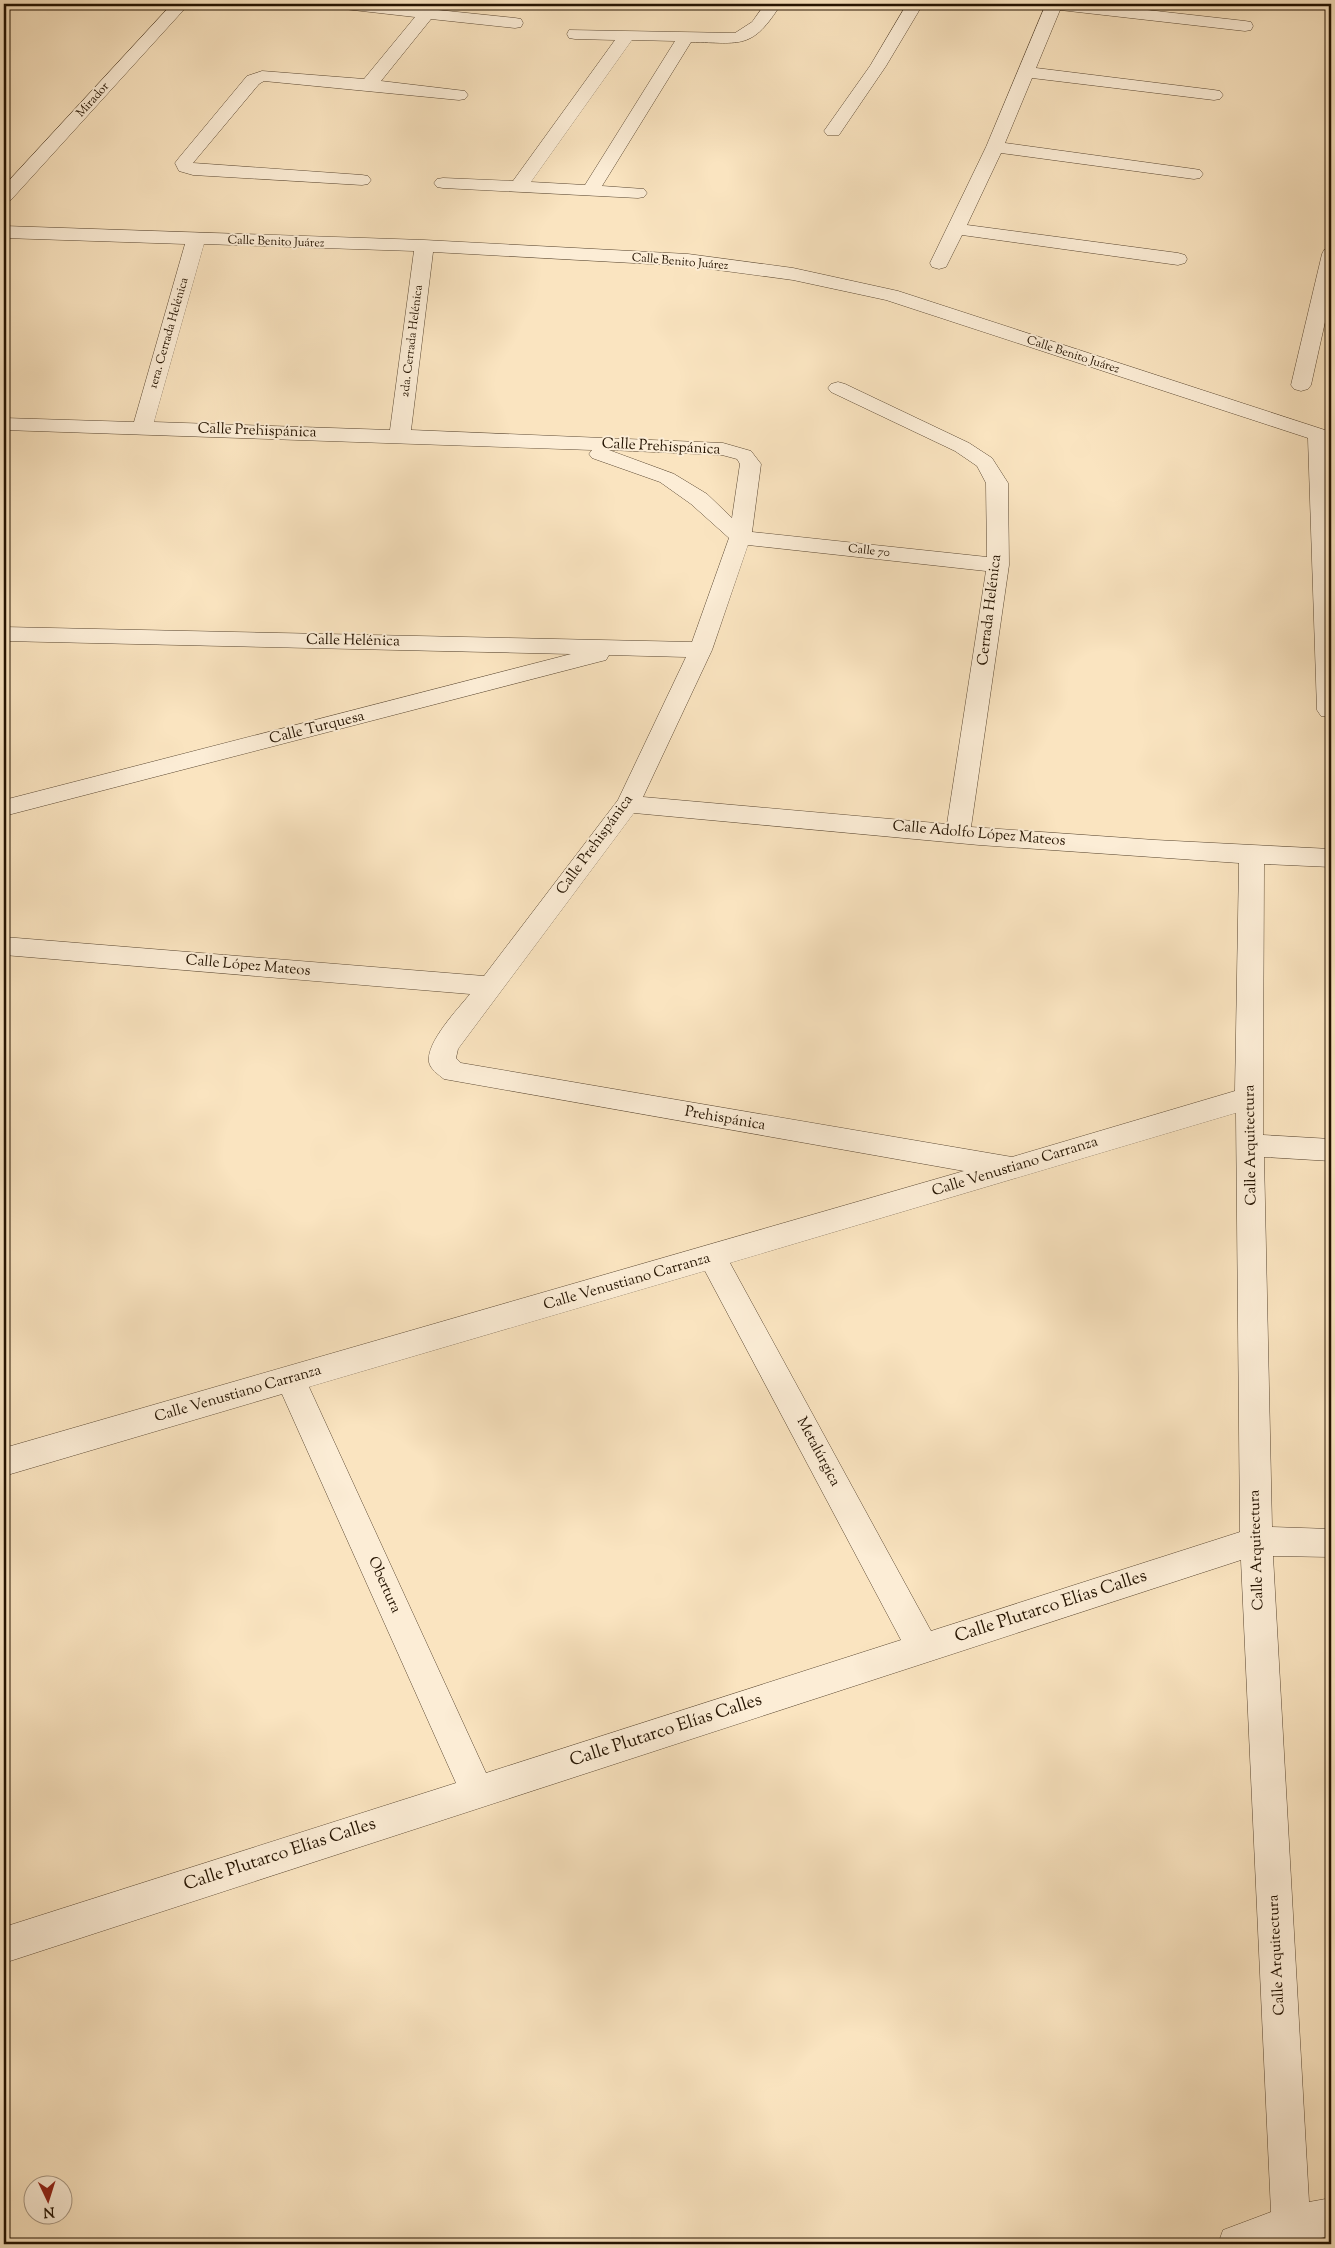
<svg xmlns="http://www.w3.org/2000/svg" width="1335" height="2248" viewBox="0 0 1335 2248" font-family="'Sorts Mill Goudy',serif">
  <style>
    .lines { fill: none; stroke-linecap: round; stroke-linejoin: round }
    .minor-casing { stroke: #5a4731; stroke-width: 1 }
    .minor { fill: #fcedd6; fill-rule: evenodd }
    .labels { text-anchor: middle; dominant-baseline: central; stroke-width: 4; stroke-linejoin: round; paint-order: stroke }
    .far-street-label { font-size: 12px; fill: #241301; stroke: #fcedd6 }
    .street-label { font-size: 15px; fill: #241301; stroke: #fcedd6 }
    .near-street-label { font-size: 18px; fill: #241301; stroke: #fcedd6 }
  </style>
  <rect width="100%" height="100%" fill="#fae4c0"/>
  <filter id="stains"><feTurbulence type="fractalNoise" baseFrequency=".004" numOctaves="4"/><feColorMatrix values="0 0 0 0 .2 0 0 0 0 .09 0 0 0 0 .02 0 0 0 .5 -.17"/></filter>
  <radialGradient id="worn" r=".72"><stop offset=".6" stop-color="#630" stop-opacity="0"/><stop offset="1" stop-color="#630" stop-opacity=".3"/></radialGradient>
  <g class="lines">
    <defs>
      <path id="minor" d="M172,4H189L10,201L4,202V186Z
        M336,4H386L422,8L426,4H442L438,10L515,18L521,19L523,23L521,27L515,28L431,19L381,81L465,91L468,95L465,99L459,100L264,81L259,84L193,163L362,175L368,176L371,180L368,184L362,185L193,175L179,171L175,163L178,159L247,76L262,71L364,79L415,17L344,9L338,7Z
        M765,4H781C752,50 742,43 691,42L602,186L644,189L647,193L644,197L638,198L443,188L437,187L434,183L437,179L443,178L513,181L615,40L575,39L569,38L567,34L569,30L735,33L752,22ZM632,40L675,41L585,185L531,182Z
        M907,4H923L886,66L839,135H827L824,131L870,66Z
        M1046,4H1094L1245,21L1251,22L1253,26L1251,30L1245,31L1060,10L1036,68L1214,90L1220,91L1223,95L1220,99L1214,100L1032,78L1005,143L1194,169L1200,170L1203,174L1200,178L1194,179L1001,153L967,225L1178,253L1185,255L1187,259L1185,263L1178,265L962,235L946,267L939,269L932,267L930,263L986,147Z
        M4,226L424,240L688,254L793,268L898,291L1331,432V445H1329L1331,501V717L1321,716L1317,710L1308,438L886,300L793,280L688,266L433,252L411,430L723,443L751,451L761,464L752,532L987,557L986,483L977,466L955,451L831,392L828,388L831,384L838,382L845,384L969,443L992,458L1008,483L1009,565L971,827L1155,840L1331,849V867L1264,864L1263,1098V1135L1331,1139V1161L1264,1157L1272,1527L1331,1529V1557L1273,1556L1309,2202L1331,2198V2236L1311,2240V2244H1218L1223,2230L1271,2212L1241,1560L4,1963V1927L456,1783L282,1394L4,1476V1448L964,1171L444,1079C439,1075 430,1069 429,1062C426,1042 458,1009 470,994L4,955V937L484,976L618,800L686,657L609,655L606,660L598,662L4,816V800L571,654L4,641V627L692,642L729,538L691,504L660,482L592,458L589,454L592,450L4,430V418L134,422L185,244L4,238ZM204,244L414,251L390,430L154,422ZM609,450L722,455L737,459L740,464L732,518L707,494L674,474ZM748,545L986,571L947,824L643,797L712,650ZM634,813L979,845L1239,863L1235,1091L1012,1157L461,1063L456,1058L458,1049ZM1236,1113L1240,1532L931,1631L730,1263ZM705,1271L901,1640L486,1773L309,1387Z
        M1331,248V295L1311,385L1308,389L1301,391L1294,389L1291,385L1322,254L1324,250Z"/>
    </defs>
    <!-- minor casing -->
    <use href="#minor" class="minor-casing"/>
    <!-- minor -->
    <use href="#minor" class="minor"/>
  </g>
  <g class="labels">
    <!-- far-street labels -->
    <g class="far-street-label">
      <text transform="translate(93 100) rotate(-48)">Mirador</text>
      <text transform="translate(276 242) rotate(2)">Calle Benito Juárez</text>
      <text transform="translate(680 262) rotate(5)">Calle Benito Juárez</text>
      <text transform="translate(169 333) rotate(-74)">1era. Cerrada Helénica</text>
      <text transform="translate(412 341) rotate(-83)">2da. Cerrada Helénica</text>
      <text transform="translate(1073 355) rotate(18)">Calle Benito Juárez</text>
      <text transform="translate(869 551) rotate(6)">Calle 70</text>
    </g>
    <!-- street labels -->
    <g class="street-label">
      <text transform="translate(257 431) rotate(2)">Calle Prehispánica</text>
      <text transform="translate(661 447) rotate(3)">Calle Prehispánica</text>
      <text transform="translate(990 610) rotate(-83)">Cerrada Helénica</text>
      <text transform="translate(353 641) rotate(1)">Calle Helénica</text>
      <text transform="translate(317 728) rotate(-14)">Calle Turquesa</text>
      <text transform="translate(979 834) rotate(5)">Calle Adolfo López Mateos</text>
      <text transform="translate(595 845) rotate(-54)">Calle Prehispánica</text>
      <text transform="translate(248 966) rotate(5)">Calle López Mateos</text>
      <text transform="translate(725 1119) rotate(10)">Prehispánica</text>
      <text transform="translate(1251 1145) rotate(-91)">Calle Arquitectura</text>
      <text transform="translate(1015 1167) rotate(-17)">Calle Venustiano Carranza</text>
      <text transform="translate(627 1282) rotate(-16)">Calle Venustiano Carranza</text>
      <text transform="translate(238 1394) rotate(-16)">Calle Venustiano Carranza</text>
      <text transform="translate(818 1452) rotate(62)">Metalúrgica</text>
      <text transform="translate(1257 1550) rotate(-92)">Calle Arquitectura</text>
      <text transform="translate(384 1585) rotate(66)">Obertura</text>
      <text transform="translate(1277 1955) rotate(-93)">Calle Arquitectura</text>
    </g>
    <!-- near-street labels -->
    <g class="near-street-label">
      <text transform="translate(1051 1607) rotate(-18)">Calle Plutarco Elías Calles</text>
      <text transform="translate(666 1731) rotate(-18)">Calle Plutarco Elías Calles</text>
      <text transform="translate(280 1855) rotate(-18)">Calle Plutarco Elías Calles</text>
    </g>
  </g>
  <!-- margin -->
  <rect width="1335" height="2248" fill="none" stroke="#fae4c0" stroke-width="20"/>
  <rect x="5" y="5" width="1325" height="2238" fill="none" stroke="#241301" stroke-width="2.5"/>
  <rect x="10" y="10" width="1315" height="2228" fill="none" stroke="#241301"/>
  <!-- north arrow -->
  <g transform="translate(48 2200) rotate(176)"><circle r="24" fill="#fcedd6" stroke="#a69681"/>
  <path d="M0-4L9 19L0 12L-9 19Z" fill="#8f2418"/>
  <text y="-8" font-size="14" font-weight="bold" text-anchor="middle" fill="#241301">N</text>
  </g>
  <rect width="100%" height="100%" filter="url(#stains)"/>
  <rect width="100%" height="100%" fill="url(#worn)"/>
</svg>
